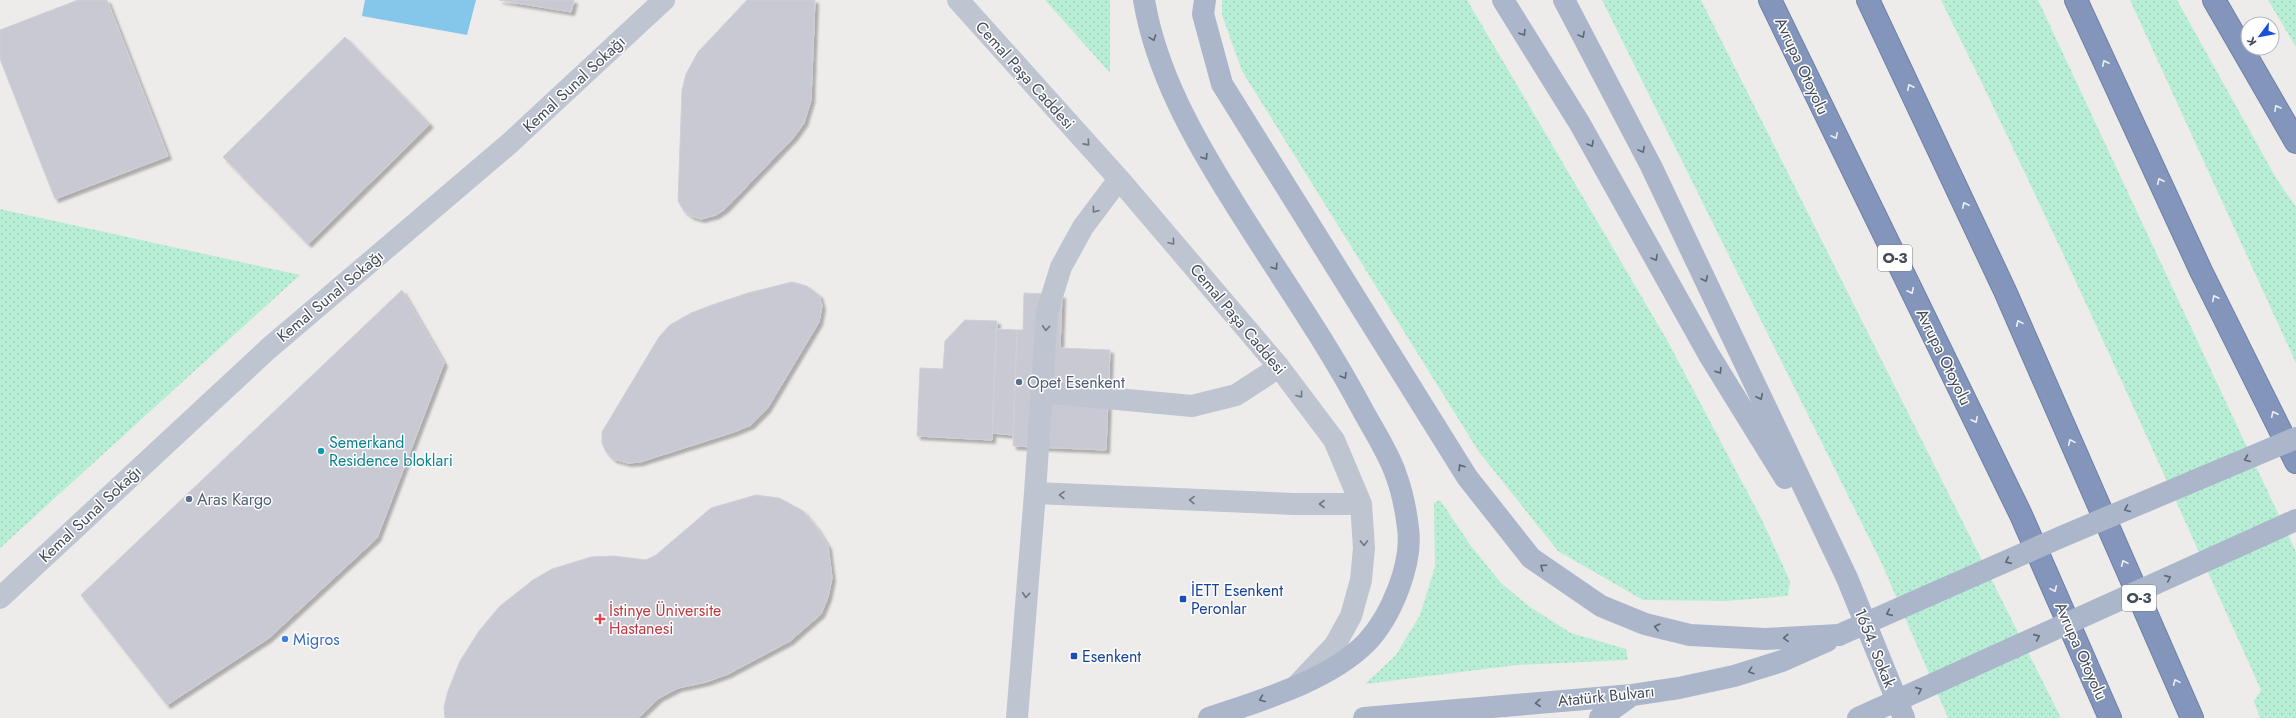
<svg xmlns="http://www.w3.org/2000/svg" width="2296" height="718" viewBox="0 0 2296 718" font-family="Jost,sans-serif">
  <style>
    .grass { fill: url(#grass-dots) }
    .water { fill: #85c6eb }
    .building { fill: #c8c9d2; stroke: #cfd0d7; filter: url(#shadow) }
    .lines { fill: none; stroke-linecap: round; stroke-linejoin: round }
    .highway-casing { stroke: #6e80a7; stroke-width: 24 }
    .minor { stroke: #bec5d1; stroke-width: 22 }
    .major { stroke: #abb6cb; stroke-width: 22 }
    .highway { stroke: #8395bb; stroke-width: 22 }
    .major-bridge { stroke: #abb6cb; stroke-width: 22 }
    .oneway { stroke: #5e6676 }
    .oneway2 { stroke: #eceff5 }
    .oneway3 { stroke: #6f7683 }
    .service-dot { fill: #5c6f8a; stroke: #fff; stroke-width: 1.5 }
    .culture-dot { fill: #0f9aa8; stroke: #fff; stroke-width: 1.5 }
    .transit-dot { fill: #1a4fb4; stroke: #fff; stroke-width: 1.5 }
    .health-dot { fill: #e0444e; stroke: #fff; stroke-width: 1.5 }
    .shop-dot { fill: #3f7fe0; stroke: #fff; stroke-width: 1.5 }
    .labels { text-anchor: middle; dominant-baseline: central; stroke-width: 3; stroke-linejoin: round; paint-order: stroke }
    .shield { fill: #fff; stroke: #7c828b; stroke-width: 1 }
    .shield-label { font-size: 15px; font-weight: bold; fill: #444c59 }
    .street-label { font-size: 16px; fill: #444c59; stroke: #fff }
    .service-label { font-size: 16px; fill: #4e5e75; stroke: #fff; text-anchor: start }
    .culture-label { font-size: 16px; fill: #0d838f; stroke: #fff; text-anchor: start }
    .transit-label { font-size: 16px; fill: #164399; stroke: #fff; text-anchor: start }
    .health-label { font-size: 16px; fill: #be3a42; stroke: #fff; text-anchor: start }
    .shop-label { font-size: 16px; fill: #366cbe; stroke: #fff; text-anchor: start }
  </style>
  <defs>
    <pattern id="grass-dots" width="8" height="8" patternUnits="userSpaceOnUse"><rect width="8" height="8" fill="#b8eed5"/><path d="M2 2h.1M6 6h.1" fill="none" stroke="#9fceb9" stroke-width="1.8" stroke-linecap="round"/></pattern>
    <filter id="shadow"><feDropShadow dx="3.5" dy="3.5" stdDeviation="1" flood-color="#0004"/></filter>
  </defs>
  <rect width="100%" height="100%" fill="#eeeceb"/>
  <!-- grass -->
  <path class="grass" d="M1045,0H1110V73Z
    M1222,0H1467L1667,340L1761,518L1790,581L1788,596L1726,601L1643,600L1558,551L1479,452L1242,71L1222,15Z
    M1602,0H1701L2061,718H1948L1882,564Z
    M1941,0H2038L2296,552V718H2260L2254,701L2261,690C2157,459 2054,227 1941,0Z
    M2130,0H2177L2276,178L2296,207V363Z
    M2268,0H2296V47Z
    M0,209L300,275L0,548Z
    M1440,500L1471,546L1501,583L1530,607L1571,633L1626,649L1628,660L1517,665L1365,684L1396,655L1420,615L1435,567L1434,503Z"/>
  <!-- water -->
  <path class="water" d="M365,0H476L467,35L362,16Z"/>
  <!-- building -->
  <path class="building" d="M78,0H107L168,156L55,199L0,59V30Z
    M499,0H574L571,12Z
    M747,0H815L811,100L804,123L794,137L725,209L716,215L701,219L691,216L684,211L678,201L682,90L686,74L698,52Z
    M345,37L430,124L308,244L223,157Z
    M792,282L807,286L819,295L822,306L819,322L767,409L751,425L734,432L640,462L628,463L613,459L606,452L602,443V432L659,337L670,325L691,313L712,305L748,293Z
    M402,290L444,363L377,538L269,638L167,705L81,595Z
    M1024,293L1062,295L1060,348L1110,350L1106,450L1013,446L1017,330H1023Z
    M965,320L997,321L992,440L917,436L920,368L943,369L945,341Z
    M996,329L1017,330L1013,435L992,433Z
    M756,495L779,498L803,511L816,527L828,546L832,578L828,597L821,614L790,641L728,674L706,682L678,688L659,698L638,718H445L444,707L448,691L460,661L479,631L500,606L533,580L552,569L591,557L614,556L646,560L656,555L711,508Z"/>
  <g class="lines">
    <defs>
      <path id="highway" d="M1770,0L2021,515L2110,718
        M1868,0L2005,291L2192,718
        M2076,0L2201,271L2296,462
        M2214,0L2296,142"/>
    </defs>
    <!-- highway casing -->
    <use href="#highway" class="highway-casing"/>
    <!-- minor -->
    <path class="minor" d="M958,0L1119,179L1279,367L1334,440L1361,504L1364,548L1361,580L1351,616L1335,645L1298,684
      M1041,392L1192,406L1236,395L1279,367
      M1035,493L1047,312L1061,267L1083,227L1119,179
      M0,598L268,349L510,143L664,0
      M1017,718L1035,493L1294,504H1361"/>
    <!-- major -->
    <path class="major" d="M1144,0C1156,72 1194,139 1233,201C1275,269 1323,336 1361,407C1372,428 1389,453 1396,475C1402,491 1406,511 1408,528C1413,564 1391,617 1366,643C1328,681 1259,701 1209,718
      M1205,0L1203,14L1222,84L1467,477L1531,558L1601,606L1645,624L1690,635L1765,639L1839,635
      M1503,0L1580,124L1709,355L1785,478
      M1564,0L1651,166L1847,578L1904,718
      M1364,718L1632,695L1679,688L1734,676L1782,661L1827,641
      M1600,718L1632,695"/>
    <!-- highway -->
    <use href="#highway" class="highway"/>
    <!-- major-bridge -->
    <path class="major-bridge" d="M1839,635L2061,537L2296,438
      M1858,718L2296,520"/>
  </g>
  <!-- one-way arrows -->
  <defs><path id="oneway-chevron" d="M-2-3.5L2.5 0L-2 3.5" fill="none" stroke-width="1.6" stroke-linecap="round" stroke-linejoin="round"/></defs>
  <g class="oneway">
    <use href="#oneway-chevron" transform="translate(1523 33) rotate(58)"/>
    <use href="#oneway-chevron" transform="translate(1582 35) rotate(62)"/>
    <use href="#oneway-chevron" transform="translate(1153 38) rotate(70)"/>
    <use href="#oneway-chevron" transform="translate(1591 144) rotate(61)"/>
    <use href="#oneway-chevron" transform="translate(1642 150) rotate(62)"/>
    <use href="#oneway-chevron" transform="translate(1205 157) rotate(58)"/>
    <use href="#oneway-chevron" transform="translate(1655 258) rotate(61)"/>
    <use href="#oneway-chevron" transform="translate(1275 267) rotate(57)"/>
    <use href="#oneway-chevron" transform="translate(1705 279) rotate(65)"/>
    <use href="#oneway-chevron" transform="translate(1719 371) rotate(58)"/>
    <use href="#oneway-chevron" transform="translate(1344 376) rotate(59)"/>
    <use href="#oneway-chevron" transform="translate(1760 397) rotate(65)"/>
    <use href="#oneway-chevron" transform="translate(2247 459) rotate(157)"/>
    <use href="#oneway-chevron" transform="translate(1461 467) rotate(-122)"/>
    <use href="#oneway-chevron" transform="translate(2127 509) rotate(157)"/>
    <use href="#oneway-chevron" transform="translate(2008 561) rotate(156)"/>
    <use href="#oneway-chevron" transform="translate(1543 567) rotate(-145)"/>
    <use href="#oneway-chevron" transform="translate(2168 578) rotate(-24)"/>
    <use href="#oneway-chevron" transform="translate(1889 613) rotate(156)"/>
    <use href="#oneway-chevron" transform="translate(1657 627) rotate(-166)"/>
    <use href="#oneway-chevron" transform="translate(2037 637) rotate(-24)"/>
    <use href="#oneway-chevron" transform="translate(1786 638) rotate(177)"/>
    <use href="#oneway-chevron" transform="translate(1751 671) rotate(162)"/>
    <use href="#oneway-chevron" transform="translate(1919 690) rotate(-24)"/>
    <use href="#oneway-chevron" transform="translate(1262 699) rotate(158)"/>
    <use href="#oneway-chevron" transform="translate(1538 703) rotate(175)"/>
  </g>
  <g class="oneway2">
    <use href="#oneway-chevron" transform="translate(2105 63) rotate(-115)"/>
    <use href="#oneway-chevron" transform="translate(1910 87) rotate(-116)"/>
    <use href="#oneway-chevron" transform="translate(2277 108) rotate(-120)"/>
    <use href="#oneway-chevron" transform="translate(1835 136) rotate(64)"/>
    <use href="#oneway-chevron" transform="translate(2160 181) rotate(-115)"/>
    <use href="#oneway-chevron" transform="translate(1965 205) rotate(-115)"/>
    <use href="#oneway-chevron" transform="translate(1911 291) rotate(64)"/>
    <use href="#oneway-chevron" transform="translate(2215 298) rotate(-117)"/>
    <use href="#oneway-chevron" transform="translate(2019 323) rotate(-114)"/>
    <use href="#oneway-chevron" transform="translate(2274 414) rotate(-115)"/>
    <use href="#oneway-chevron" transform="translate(1975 420) rotate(64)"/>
    <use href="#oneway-chevron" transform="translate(2071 442) rotate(-114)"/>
    <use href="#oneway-chevron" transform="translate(2124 563) rotate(-114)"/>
    <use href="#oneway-chevron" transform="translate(2054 589) rotate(66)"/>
    <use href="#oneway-chevron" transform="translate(2176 682) rotate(-114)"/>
  </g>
  <g class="oneway3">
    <use href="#oneway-chevron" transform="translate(1087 143) rotate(48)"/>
    <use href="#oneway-chevron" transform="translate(1095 210) rotate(127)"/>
    <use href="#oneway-chevron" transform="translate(1172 242) rotate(50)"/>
    <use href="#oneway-chevron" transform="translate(1046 328) rotate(94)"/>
    <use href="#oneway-chevron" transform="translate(1300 395) rotate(53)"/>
    <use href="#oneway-chevron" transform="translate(1062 495) rotate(-178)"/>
    <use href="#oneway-chevron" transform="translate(1192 500) rotate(-178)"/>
    <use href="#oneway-chevron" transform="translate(1322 504) rotate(-180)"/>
    <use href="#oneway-chevron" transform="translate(1364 543) rotate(88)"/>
    <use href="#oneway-chevron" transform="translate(1026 595) rotate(95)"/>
  </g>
  <!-- markers -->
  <g class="service-dot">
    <circle cx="1019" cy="382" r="4"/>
    <circle cx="189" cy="499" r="4"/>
  </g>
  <circle class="culture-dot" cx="321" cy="451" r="4"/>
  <g class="transit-dot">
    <rect x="1179" y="595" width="8" height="8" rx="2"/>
    <rect x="1070" y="652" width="8" height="8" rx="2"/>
  </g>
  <path class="health-dot" d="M598 613h4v4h4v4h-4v4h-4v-4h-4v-4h4z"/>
  <circle class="shop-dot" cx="285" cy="639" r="4"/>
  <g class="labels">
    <!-- shield labels -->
    <g class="shield">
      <rect x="1878" y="245" width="34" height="26" rx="3"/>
      <rect x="2122" y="585" width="34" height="26" rx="3"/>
    </g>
    <g class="shield-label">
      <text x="1895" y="258">O-3</text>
      <text x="2139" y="598">O-3</text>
    </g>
    <!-- street labels -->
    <g class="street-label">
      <text transform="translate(1802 66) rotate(65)">Avrupa Otoyolu</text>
      <text transform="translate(1025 75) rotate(48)">Cemal Paşa Caddesi</text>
      <text transform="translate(574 84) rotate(-43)">Kemal Sunal Sokağı</text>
      <text transform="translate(330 296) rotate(-40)">Kemal Sunal Sokağı</text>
      <text transform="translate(1238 319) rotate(50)">Cemal Paşa Caddesi</text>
      <text transform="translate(1944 357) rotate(64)">Avrupa Otoyolu</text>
      <text transform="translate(90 514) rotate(-43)">Kemal Sunal Sokağı</text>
      <text transform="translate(1875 648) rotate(68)">1654. Sokak</text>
      <text transform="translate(2081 651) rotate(66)">Avrupa Otoyolu</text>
      <text transform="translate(1606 696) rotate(-6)">Atatürk Bulvarı</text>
    </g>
    <!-- service labels -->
    <g class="service-label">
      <text x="1027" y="382">Opet Esenkent</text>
      <text x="197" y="499">Aras Kargo</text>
    </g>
    <!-- culture labels -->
    <g class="culture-label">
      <text x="329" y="442">Semerkand<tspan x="329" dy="18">Residence bloklari</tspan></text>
    </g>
    <!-- transit labels -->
    <g class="transit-label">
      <text x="1191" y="590">İETT Esenkent<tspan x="1191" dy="18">Peronlar</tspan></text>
      <text x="1082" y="656">Esenkent</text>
    </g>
    <!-- health labels -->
    <g class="health-label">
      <text x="609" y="610">İstinye Üniversite<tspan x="609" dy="18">Hastanesi</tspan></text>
    </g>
    <!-- shop labels -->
    <g class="shop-label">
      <text x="293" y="639">Migros</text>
    </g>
  </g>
  <!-- north arrow -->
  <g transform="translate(2260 36) rotate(238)"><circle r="19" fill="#ffffff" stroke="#b4b7bd"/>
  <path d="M0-3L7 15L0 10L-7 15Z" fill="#1950db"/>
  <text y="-6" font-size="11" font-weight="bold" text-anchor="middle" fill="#444c59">K</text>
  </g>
</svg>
